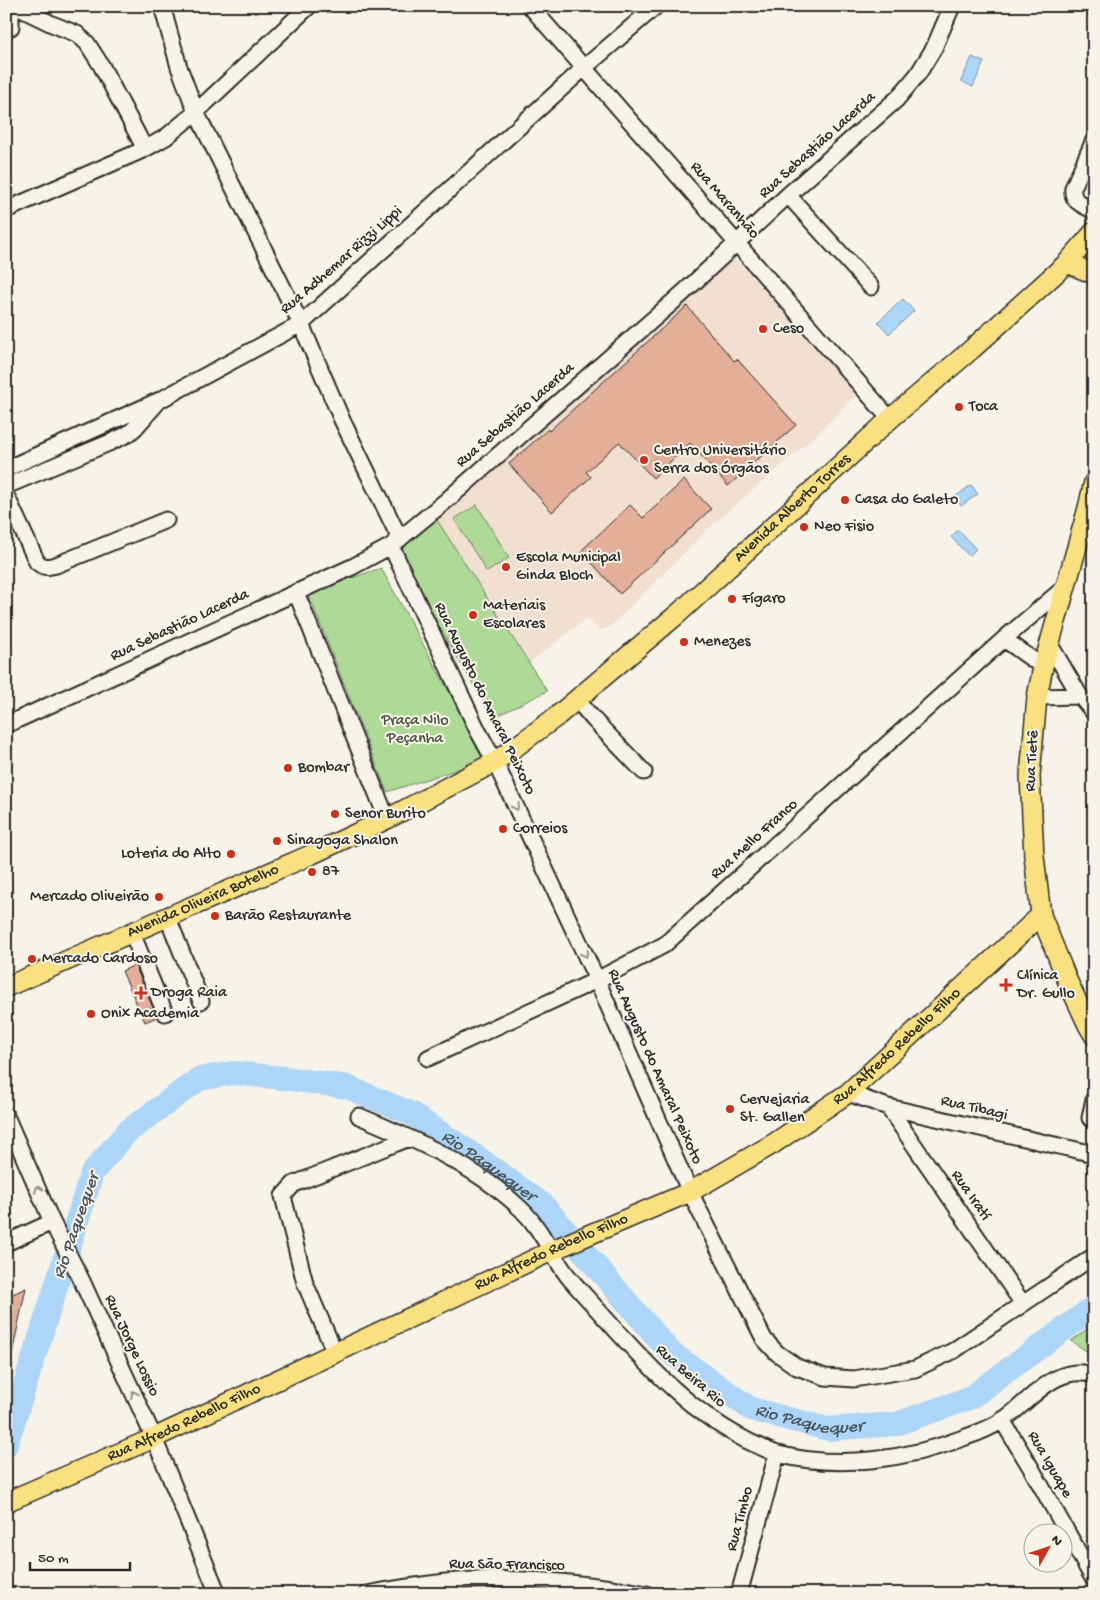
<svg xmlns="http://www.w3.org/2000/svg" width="1100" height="1600" viewBox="0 0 1100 1600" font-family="'Gochi Hand',sans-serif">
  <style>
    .built { fill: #f1dfd0 }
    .green { fill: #afd997; stroke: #6d8261 }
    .water { fill: #acd5f7; stroke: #7891a5 }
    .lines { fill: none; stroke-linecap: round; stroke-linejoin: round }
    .river { stroke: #acd5f7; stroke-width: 24 }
    .building { fill: #e4af98; stroke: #2b2b2b }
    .minor-casing { stroke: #2b2b2b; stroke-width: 19 }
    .major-casing { stroke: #2b2b2b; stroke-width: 22 }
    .minor { stroke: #f7f3e8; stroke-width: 15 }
    .major { stroke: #f9e181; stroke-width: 19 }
    .oneway { stroke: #918f8a }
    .poi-dot { fill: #c8321e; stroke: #f7f3e8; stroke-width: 2 }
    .labels { text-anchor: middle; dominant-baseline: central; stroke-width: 4; stroke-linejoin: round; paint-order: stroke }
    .street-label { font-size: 16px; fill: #2b2b2b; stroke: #f7f3e8 }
    .poi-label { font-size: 16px; fill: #2b2b2b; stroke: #f7f3e8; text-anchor: start }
    .park-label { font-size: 16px; fill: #4c5646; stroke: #f7f3e8 }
    .water-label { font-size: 18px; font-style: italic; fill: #4b565e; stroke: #f7f3e8 }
  </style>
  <rect width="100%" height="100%" fill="#f7f3e8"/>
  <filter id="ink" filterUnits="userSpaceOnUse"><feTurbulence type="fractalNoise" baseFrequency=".02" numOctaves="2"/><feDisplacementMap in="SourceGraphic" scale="10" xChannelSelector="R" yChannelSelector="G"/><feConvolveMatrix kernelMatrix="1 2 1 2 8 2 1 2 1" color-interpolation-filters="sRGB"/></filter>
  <g filter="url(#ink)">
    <!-- built -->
    <path class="built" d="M733,256L860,391L813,438L709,528L609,628L600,630L587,618L528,664L435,517L695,293Z"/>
    <!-- green -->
    <path class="green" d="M477,505L509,558L487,572L454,519Z
      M435,517L547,691L493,718L396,553Z
      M381,568L475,739L483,761L387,792L308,593Z
      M1094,1324V1356L1071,1341Z"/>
    <!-- water -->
    <path class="water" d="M972,57L984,62L973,87L961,81Z
      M903,299L914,311L889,334L878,322Z
      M971,485L978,494L961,506L955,497Z
      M958,530L976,549L969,556L951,537Z"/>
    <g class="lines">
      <!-- river -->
      <path class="river" id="s1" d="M6,1445L92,1173L127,1132L199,1079L233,1073L284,1078L347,1087L410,1113L478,1158L543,1205L671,1353L751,1409L828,1429L896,1424L970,1398L1094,1307"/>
    </g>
    <!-- building -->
    <path class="building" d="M687,306L734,361L737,359L796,425L728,486L690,443L653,478L619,442L586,472L591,477L552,512L509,464L548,429L549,431Z
      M684,480L711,509L620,594L581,551L630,505L643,518Z
      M135,965L157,1017L145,1022L122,971Z
      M26,1288L11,1358L6,1357V1297Z"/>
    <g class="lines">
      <defs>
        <path id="minor" d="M162,6L179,67L196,112L301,324L342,420L400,539
          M530,6L890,419
          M11,27V12L14,9L19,8L52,24L77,34L87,43L101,65L145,149
          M1094,140L1073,188C1071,202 1083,205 1094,211
          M788,195L871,287
          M6,210L145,149L166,137L196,112L309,6
          M6,469L160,400L301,324L584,68L656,6
          M6,486L111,442L128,434L135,428L157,403
          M6,495L37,562C44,568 48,567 56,565L166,520
          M391,546L477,729L495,762L597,980L690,1192L764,1339L777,1353L797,1367L825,1377L854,1379L915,1369L953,1351L1094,1256
          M296,592L387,819
          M1004,639L1043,667
          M1049,643L1080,696L1094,713
          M1037,697L1080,696
          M577,700L594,720L644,772
          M6,725L352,567L391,546L447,500L683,293L788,195L897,99L918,74L934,48L952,6
          M168,918L201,1001
          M132,933L165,1013
          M428,1058L597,980L664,945L1004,639L1064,588
          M848,1093L888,1107L1094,1154
          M888,1107L1023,1304
          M6,1116L52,1222L81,1279L154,1438L218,1594
          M359,1116C416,1140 476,1166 521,1209C541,1228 551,1254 567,1275C579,1290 593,1304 605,1318C649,1367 694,1416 754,1444C762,1447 770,1452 778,1454C838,1470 909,1459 966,1437C978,1433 992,1427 1003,1420C1031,1401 1055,1363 1094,1375
          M1090,1118L1094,1099
          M6,1243L52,1222
          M335,1353L305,1283L283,1196L294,1184L409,1138
          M1002,1420L1031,1468L1094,1580
          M367,1594C393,1589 420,1585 446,1582C512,1576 582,1582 647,1594
          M739,1594L777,1454"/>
        <g id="major">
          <path d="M1067,263L1094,274"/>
          <path d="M1094,482L1088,508L1043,667L1037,697L1030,776L1034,856L1041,915L1068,982L1088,1025L1094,1035"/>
          <path id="s2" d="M6,987L308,856L387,819L495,762L556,717L680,612L890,419L972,349L1067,263L1094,232"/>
          <path id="s3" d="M6,1502L154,1438L560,1247L690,1192L773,1144L848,1093L1041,915"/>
        </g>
      </defs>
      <!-- minor casing -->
      <use href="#minor" class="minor-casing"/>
      <!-- major casing -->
      <use href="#major" class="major-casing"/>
      <!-- minor -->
      <use href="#minor" class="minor"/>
      <!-- major -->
      <use href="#major" class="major"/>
    </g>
    <!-- one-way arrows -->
    <defs><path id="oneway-chevron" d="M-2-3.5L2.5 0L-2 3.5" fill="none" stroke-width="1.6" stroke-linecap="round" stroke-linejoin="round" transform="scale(1.25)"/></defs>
    <g class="oneway">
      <use href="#oneway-chevron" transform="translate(516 807) rotate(65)"/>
      <use href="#oneway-chevron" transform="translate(585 954) rotate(65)"/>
      <use href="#oneway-chevron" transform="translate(38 1189) rotate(-114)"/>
      <use href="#oneway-chevron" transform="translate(134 1394) rotate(-115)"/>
    </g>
  </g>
  <!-- markers -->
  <g class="poi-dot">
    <circle cx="763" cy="329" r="5"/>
    <circle cx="959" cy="407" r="5"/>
    <circle cx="644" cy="460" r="5"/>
    <circle cx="845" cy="500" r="5"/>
    <circle cx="804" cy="527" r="5"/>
    <circle cx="506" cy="567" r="5"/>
    <circle cx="732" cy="599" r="5"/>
    <circle cx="473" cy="615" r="5"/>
    <circle cx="684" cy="642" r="5"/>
    <circle cx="288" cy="768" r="5"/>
    <circle cx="335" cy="814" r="5"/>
    <circle cx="503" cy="829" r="5"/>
    <circle cx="277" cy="841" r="5"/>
    <circle cx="231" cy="854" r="5"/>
    <circle cx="312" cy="872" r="5"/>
    <circle cx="159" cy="897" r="5"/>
    <circle cx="215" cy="916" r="5"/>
    <circle cx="32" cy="959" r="5"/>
    <path d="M1003.5 977.5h5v5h5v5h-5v5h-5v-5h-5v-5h5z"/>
    <path d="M138.5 985.5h5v5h5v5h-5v5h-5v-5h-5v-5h5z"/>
    <circle cx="91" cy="1014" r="5"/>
    <circle cx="730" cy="1109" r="5"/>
  </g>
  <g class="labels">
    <!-- street labels -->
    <g class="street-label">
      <text transform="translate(818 146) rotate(-42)">Rua Sebastião Lacerda</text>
      <text transform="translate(724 201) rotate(49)">Rua Maranhão</text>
      <text transform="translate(342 261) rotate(-41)">Rua Adhemar Rizzi Lippi</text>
      <text transform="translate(516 416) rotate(-41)">Rua Sebastião Lacerda</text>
      <text stroke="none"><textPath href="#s2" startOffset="930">Avenida Alberto Torres</textPath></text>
      <text transform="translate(180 626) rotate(-25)">Rua Sebastião Lacerda</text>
      <text transform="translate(484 699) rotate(64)">Rua Augusto do Amaral Peixoto</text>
      <text transform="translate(1033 761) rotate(-87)">Rua Tietê</text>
      <text transform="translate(755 840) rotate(-42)">Rua Mello Franco</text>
      <text stroke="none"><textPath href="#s2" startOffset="215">Avenida Oliveira Botelho</textPath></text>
      <text stroke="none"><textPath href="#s3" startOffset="1005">Rua Alfredo Rebello Filho</textPath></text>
      <text transform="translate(654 1067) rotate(66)">Rua Augusto do Amaral Peixoto</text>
      <text transform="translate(974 1109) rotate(13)">Rua Tibagi</text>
      <text transform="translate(970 1196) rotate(55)">Rua Iratí</text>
      <text stroke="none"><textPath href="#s3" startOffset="600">Rua Alfredo Rebello Filho</textPath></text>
      <text transform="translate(131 1346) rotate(65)">Rua Jorge Lossio</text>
      <text transform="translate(690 1377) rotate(41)">Rua Beira Rio</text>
      <text stroke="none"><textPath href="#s3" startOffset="195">Rua Alfredo Rebello Filho</textPath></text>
      <text transform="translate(1049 1465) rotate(60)">Rua Iguape</text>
      <text transform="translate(741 1519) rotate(-75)">Rua Timbo</text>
      <text transform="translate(507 1566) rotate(1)">Rua São Francisco</text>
    </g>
    <!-- poi labels -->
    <g class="poi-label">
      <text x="773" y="329">Ceso</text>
      <text x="969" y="407">Toca</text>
      <text x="654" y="451">Centro Universitário<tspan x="654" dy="18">Serra dos Órgãos</tspan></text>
      <text x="855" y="500">Casa do Galeto</text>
      <text x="814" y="527">Neo Fisio</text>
      <text x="516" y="558">Escola Municipal<tspan x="516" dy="18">Ginda Bloch</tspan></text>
      <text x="742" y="599">Fígaro</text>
      <text x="483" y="606">Materiais<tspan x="483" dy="18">Escolares</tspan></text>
      <text x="694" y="642">Menezes</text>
      <text x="298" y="768">Bombar</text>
      <text x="345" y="814">Senor Burito</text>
      <text x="513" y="829">Correios</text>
      <text x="287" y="841">Sinagoga Shalon</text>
      <text x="221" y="854" text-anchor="end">Loteria do Alto</text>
      <text x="322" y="872">87</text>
      <text x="149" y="897" text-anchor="end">Mercado Oliveirão</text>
      <text x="225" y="916">Barão Restaurante</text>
      <text x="42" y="959">Mercado Cardoso</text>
      <text x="1017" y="976">Clínica<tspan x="1017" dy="18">Dr. Gullo</tspan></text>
      <text x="151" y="993">Droga Raia</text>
      <text x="101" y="1014">Onix Academia</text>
      <text x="740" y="1100">Cervejaria<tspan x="740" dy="18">St. Gallen</tspan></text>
    </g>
    <!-- park labels -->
    <g class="park-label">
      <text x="415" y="721">Praça Nilo<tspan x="415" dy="18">Peçanha</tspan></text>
    </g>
    <!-- water labels -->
    <g class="water-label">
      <text stroke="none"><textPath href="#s1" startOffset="741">Rio Paquequer</textPath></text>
      <text transform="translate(77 1226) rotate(-71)">Rio Paquequer</text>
      <text stroke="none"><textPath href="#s1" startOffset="1161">Rio Paquequer</textPath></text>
    </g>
  </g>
  <!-- margin -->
  <rect width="1100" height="1600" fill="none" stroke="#f7f3e8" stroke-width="25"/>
  <rect x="12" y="12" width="1075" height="1575" fill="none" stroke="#2b2b2b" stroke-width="2" filter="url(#ink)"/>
  <!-- north arrow -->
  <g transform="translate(1048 1548) rotate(50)"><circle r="24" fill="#f7f3e8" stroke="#a5a39c"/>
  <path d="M0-4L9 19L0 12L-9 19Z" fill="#c8321e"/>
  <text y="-8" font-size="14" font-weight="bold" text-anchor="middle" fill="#2b2b2b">N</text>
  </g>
  <!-- scale -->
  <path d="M30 1562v8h100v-8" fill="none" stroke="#2b2b2b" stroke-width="2.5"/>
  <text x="38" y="1562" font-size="15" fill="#2b2b2b" stroke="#f7f3e8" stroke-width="4" paint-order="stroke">50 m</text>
</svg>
